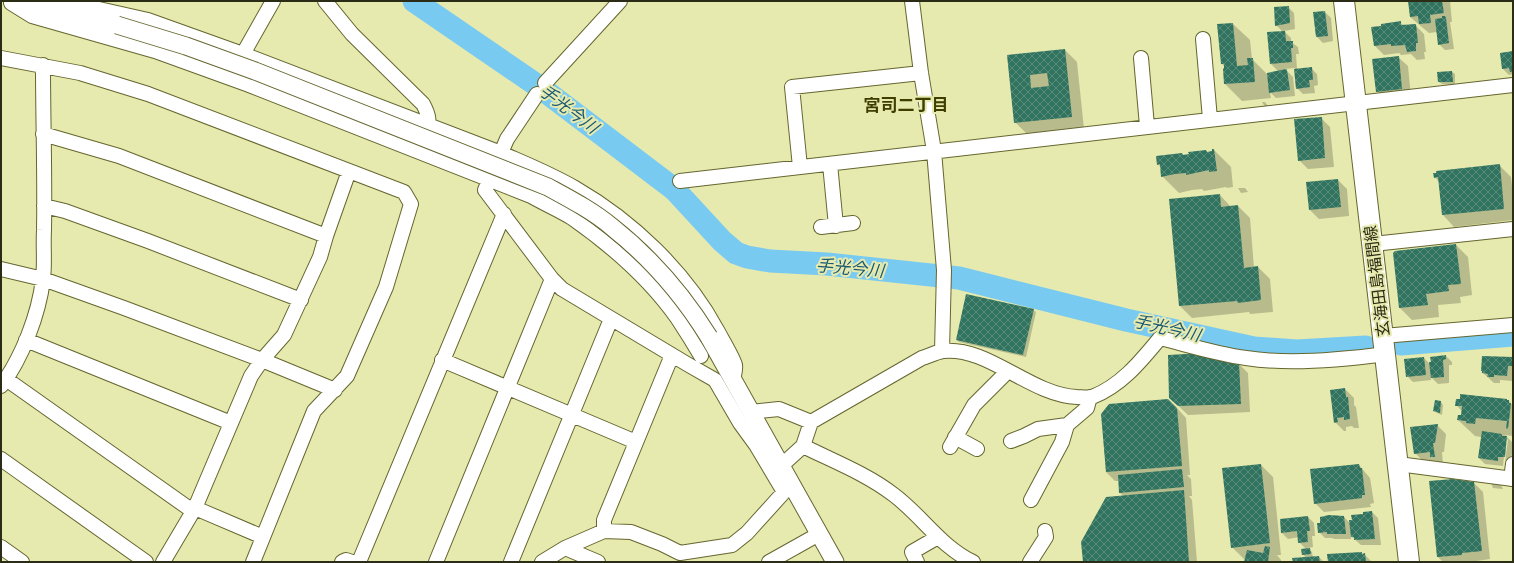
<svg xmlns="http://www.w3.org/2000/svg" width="1514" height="563" viewBox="0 0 1514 563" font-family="Jost,'Noto Sans JP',sans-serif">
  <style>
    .shadow { fill: #0003 }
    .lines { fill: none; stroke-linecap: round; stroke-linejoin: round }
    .river { stroke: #79caf1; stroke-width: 23 }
    .building { fill: url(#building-cross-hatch); fill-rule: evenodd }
    .minor-casing { stroke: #65662f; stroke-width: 16 }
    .tertiary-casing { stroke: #65662f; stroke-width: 19 }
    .secondary-casing { stroke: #65662f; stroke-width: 22 }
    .minor { stroke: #fff; stroke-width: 14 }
    .tertiary { stroke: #fff; stroke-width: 17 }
    .secondary { stroke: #fff; stroke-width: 20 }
    .tertiary-bridge-casing { stroke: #65662f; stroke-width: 19; stroke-linecap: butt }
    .tertiary-bridge { stroke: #fff; stroke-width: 17 }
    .labels { text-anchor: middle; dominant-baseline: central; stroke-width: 4; stroke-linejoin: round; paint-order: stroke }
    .street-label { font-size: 16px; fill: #2b2c15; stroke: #e6eaae }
    .neighbourhood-label { font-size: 17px; font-weight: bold; fill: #3d3e00; stroke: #e6eaae }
    .water-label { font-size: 17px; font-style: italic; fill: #195974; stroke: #e6eaae }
  </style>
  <defs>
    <pattern id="building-cross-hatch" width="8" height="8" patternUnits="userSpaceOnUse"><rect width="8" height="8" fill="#307460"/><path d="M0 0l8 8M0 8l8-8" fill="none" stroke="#5b8b7b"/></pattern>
  </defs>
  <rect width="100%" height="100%" fill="#e6eaae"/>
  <!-- shadow -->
  <path class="shadow" d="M1409,1H1450L1452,22H1450L1454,49L1445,50L1439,44L1437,32L1429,33L1410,17Z
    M1288,7L1294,13L1295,29L1284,31L1291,38V42L1298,47L1299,54H1296L1297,69L1311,68L1317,74L1318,85L1314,86L1315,93L1303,94L1297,88L1295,68L1285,69L1293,77L1295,96L1276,98L1270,92L1271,98L1242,101L1225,84L1224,69L1225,67L1222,64L1233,24L1250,40L1252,59L1267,74L1277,73L1278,71L1271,64L1283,32L1276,25Z
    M1325,12L1331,18L1333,41L1323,43L1317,37Z
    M1400,22L1404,26L1415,25L1424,34L1426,52H1424L1425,59L1417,60L1411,54L1401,55L1399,53L1384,55L1375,46L1372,28Z
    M1065,50L1077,62L1084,129L1027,134L1015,122L1008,56Z
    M1513,52V74L1509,75L1503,69Z
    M1399,58L1408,66L1411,97L1386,100L1377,91Z
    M1452,72L1455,74V85L1442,84L1439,82Z
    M1262,102H1265L1268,106L1265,107Z
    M1321,118L1330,127L1334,167L1308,169L1299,160Z
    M1214,150L1231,167L1233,187L1227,188L1226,187L1204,191L1202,189L1192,190L1179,193L1162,176L1161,168L1158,164L1182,154L1184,156L1206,151L1208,153Z
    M1499,165L1511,177L1513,196V220L1454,227L1443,215L1439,182L1435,177Z
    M1338,180L1347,189L1349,216L1319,219L1310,210Z
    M1238,188H1245L1248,192L1241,193Z
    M1220,195L1231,207L1238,206L1250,218L1254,268L1258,267L1270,279L1273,312L1250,314L1249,312L1192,318L1180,306Z
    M1456,245L1468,257L1472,295L1460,297L1461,303L1438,305L1439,317L1412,320L1400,308L1394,253Z
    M1033,310L1036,312L1026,357L959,342L957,340Z
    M1446,356L1452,362V365H1449V383L1438,384L1431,377V380L1413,382L1407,376L1424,358L1429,363Z
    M1513,358V381L1500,380V383H1494L1483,373Z
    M1239,364L1248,373L1250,412L1188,415L1170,398Z
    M1345,389L1354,398V405L1356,407L1359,428H1354L1352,426L1346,427V431H1344L1335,422Z
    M1509,401L1513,406V436L1505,435L1513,443L1511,463L1505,462L1508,440L1506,438L1503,466L1485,464L1479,458L1481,437L1475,436L1458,420L1462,416L1463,412L1456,405Z
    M1441,402L1443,405L1442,415L1437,413L1434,410Z
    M1177,408L1186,418L1190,475H1187L1191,479L1192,496H1189L1192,500L1197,562H1084L1124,496L1120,493L1119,481H1115L1106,472L1102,414Z
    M1437,425L1446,434L1444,452H1442L1443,465H1440L1436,461L1424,462L1415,453Z
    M1261,465L1273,477L1281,555H1277L1281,560V562H1245L1246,559H1244L1232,547Z
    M1359,465L1370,478L1374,503L1370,504L1371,507L1324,512L1315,503Z
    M1474,483L1483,492L1490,559L1470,562H1443L1438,557Z
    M1491,483L1501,485L1503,489L1493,488Z
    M1372,512L1378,518L1381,545H1361L1351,536V539H1334L1332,538H1325L1319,532L1336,517H1344L1350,523L1364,515V513Z
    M1308,517L1314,523L1315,536H1312L1313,547L1308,548L1312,552L1313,558L1319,557L1324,562H1294L1306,558L1303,554L1307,550L1299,542V537L1288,539L1282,533Z
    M1361,553L1365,555L1372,562H1329Z"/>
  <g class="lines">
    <!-- river -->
    <path class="river" d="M414,1L541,88L674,189L722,241L736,253L747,257L770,261L827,264L959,278L1126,320L1254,348L1297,351L1366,347
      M1401,344L1513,335"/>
  </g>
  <!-- building -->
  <path class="building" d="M1408,1H1442L1444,13L1430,15L1431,23L1419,24L1418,16L1410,17Z
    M1289,6L1290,23L1275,26L1274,7Z
    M1325,11L1328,36L1316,37L1313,12Z
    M1442,16H1445L1446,18L1449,43L1438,45L1435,19L1442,18Z
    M1401,21V25L1416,24L1418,43H1416V51L1407,52L1405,45L1391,46V44L1374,46L1371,27L1381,26V24Z
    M1233,23L1237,66L1248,65L1247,58H1253L1255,82L1224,84L1223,69L1224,68V64H1221L1217,24Z
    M1285,31L1286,41H1293V48H1291L1292,62L1270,64L1267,32Z
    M1065,49L1072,117L1014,123L1007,55ZM1047,73L1049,86L1031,88L1030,75Z
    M1513,51V72H1510L1509,68L1502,69L1500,53Z
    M1399,56L1402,89L1376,92L1372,59Z
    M1312,67L1313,80H1309L1310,87L1296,89L1294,69Z
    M1286,69L1287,70L1290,90L1269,93L1267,73Z
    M1452,71L1453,82H1438L1437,72Z
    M1322,117L1325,158L1298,161L1294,119Z
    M1212,149H1214L1217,171L1209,172V170L1186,175V173L1175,174L1161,177L1160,164L1157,165L1156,156L1182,153L1183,155L1189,154L1188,152L1206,150L1207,152L1212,151Z
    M1500,164L1504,209L1442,215L1438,177L1434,178L1433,173H1436V171Z
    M1338,179L1341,207L1309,210L1306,182Z
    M1220,194L1221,207L1238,205L1244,268L1258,266L1261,300L1238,303L1237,301L1179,306L1169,199Z
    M1456,244L1461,284L1448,285L1449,291L1426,294L1428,305L1399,308L1393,253L1395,251Z
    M966,294L1034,309L1023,355L956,340Z
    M1203,353L1239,363L1241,404L1178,406L1169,398L1168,355Z
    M1446,355V359L1443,360L1444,377L1431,378L1429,362H1431L1430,357Z
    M1482,356L1513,357V366H1508L1507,376L1494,375V377H1487L1488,374L1482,373V371H1481Z
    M1424,357L1426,375L1406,377L1404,359Z
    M1345,388L1346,397H1348L1350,419L1344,420V417L1337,418L1338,422L1334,423L1330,390Z
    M1460,394L1507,399V400H1509V403H1511L1508,429L1506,428L1507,421L1476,418L1475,424L1466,423V421L1457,420L1458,415H1461L1462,406H1455L1456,399H1460Z
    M1168,399L1177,408L1182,466L1106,472L1101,414L1109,404Z
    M1435,400L1441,401L1440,413L1433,411Z
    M1438,424L1435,443H1433L1435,457H1430V452L1414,454L1410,427Z
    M1482,431L1502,434V436H1507L1505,457H1498V461L1478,458Z
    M1261,464L1270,543L1231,548L1222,468Z
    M1359,464L1360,468H1362L1365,495H1362V498L1314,504L1310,469Z
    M1182,469L1184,487L1119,493L1118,475Z
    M1453,479L1474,482L1482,551L1462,553V555L1437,557L1429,481Z
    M1184,490L1189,562H1083L1081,542L1106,497Z
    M1372,511L1375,539L1354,540V537H1351L1349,520H1352L1351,515L1363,514V512Z
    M1329,515L1344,516L1346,534H1327V532L1318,533L1317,523H1320V517Z
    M1308,516L1310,531H1307L1308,542L1298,543L1297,531L1281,533L1280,519Z
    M1265,546L1270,547L1268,562H1244L1247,550L1263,553Z
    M1310,548L1311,554L1302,555L1301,549Z
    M1362,552V554L1365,553L1366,562H1328L1327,554Z
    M1319,556L1320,562H1293L1292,558Z"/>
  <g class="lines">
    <defs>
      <path id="minor" d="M63,1L148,20L243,54L501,153C526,164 551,174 575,188C632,221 685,271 717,330C720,336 734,359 735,365C736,369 734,375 733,380
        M325,1L352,34L423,104C429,115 430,121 426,133
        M912,1L921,73L934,151L944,270L942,351
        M11,3L32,16L155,51L249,85L531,196C545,204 559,210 572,218C612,246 650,279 678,319C686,331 694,344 701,356
        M1203,39L1210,119
        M243,54L273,1
        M1,58L80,73L148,94L404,192L411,204L386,287L347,376L314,411L253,562
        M1141,58L1147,126
        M545,83L620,1
        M537,94L507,139L485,190L552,279L562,289L687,364L715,380L740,423L756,445L784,492
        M43,134L119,156L326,236
        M830,164L836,226
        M800,167L792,87L921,73
        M680,181L1513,85
        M44,206L65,211L148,241L301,300
        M821,227L853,223
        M1373,244L1513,229
        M1,269L43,279L124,308L262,360L335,390
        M1383,336L1513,325
        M26,340L231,423
        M442,360L636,442
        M6,379L187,507L195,508L263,537
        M1,386C22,358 39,314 43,279C45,263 43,246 44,230C45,175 43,120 43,65
        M751,412L779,409L811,422
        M955,437L977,449
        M1011,441L1024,436L1038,429L1067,425
        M803,446C833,461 867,474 894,495C922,516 941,547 973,562
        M950,447L974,405L1008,371
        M1,459L146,562
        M1398,464L1513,479
        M781,466L803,446L811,422L922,358C929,356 936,352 943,351C988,346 1030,395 1077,397C1081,397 1087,398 1092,397C1121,386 1141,361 1160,338C1188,345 1217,354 1246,358C1290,365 1341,360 1385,354
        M1511,479L1513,464
        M1031,500L1062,442L1067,425L1087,408L1090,397
        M604,531V520L672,355
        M1,547L22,562
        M565,548L598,562
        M163,562L195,508L251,376L262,360L284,335L320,257L326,236L349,171
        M342,562L346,560L352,562
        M359,562L504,214
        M436,562L552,279
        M511,562L611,319
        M542,562L565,548L604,531L631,532L662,544L680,553L732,545L747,533L784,492L792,487
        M769,562L819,534
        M917,562L912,552L938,537
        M1030,562L1046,537L1045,531"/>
      <path id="tertiary" d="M13,1L86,17L117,25
        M709,337L835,562"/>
      <path id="secondary" d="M1344,1L1409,562"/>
    </defs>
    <!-- minor casing -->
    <use href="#minor" class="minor-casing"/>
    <!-- tertiary casing -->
    <use href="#tertiary" class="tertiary-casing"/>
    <!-- secondary casing -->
    <use href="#secondary" class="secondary-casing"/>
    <!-- minor -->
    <use href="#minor" class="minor"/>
    <!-- tertiary -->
    <use href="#tertiary" class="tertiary"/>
    <!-- secondary -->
    <use href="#secondary" class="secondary"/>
    <defs>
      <path id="tertiary-bridge" d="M117,25L186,46L255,71L548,187C570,199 593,211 612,227C651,258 683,295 709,337"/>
    </defs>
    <!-- tertiary-bridge casing -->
    <use href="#tertiary-bridge" class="tertiary-bridge-casing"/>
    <!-- tertiary-bridge -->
    <use href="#tertiary-bridge" class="tertiary-bridge"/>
  </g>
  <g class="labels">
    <!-- street labels -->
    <g class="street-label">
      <text transform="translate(1377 281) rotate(-97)">玄海田島福間線</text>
    </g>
    <!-- neighbourhood labels -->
    <g class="neighbourhood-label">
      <text x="906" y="105">宮司二丁目</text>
    </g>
    <!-- water labels -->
    <g class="water-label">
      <text transform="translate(569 109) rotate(37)">手光今川</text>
      <text transform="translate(850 268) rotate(5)">手光今川</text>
      <text transform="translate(1167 328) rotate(13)">手光今川</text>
    </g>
  </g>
  <!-- border -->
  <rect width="1514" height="563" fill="none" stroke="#2b2c15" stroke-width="4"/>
</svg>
